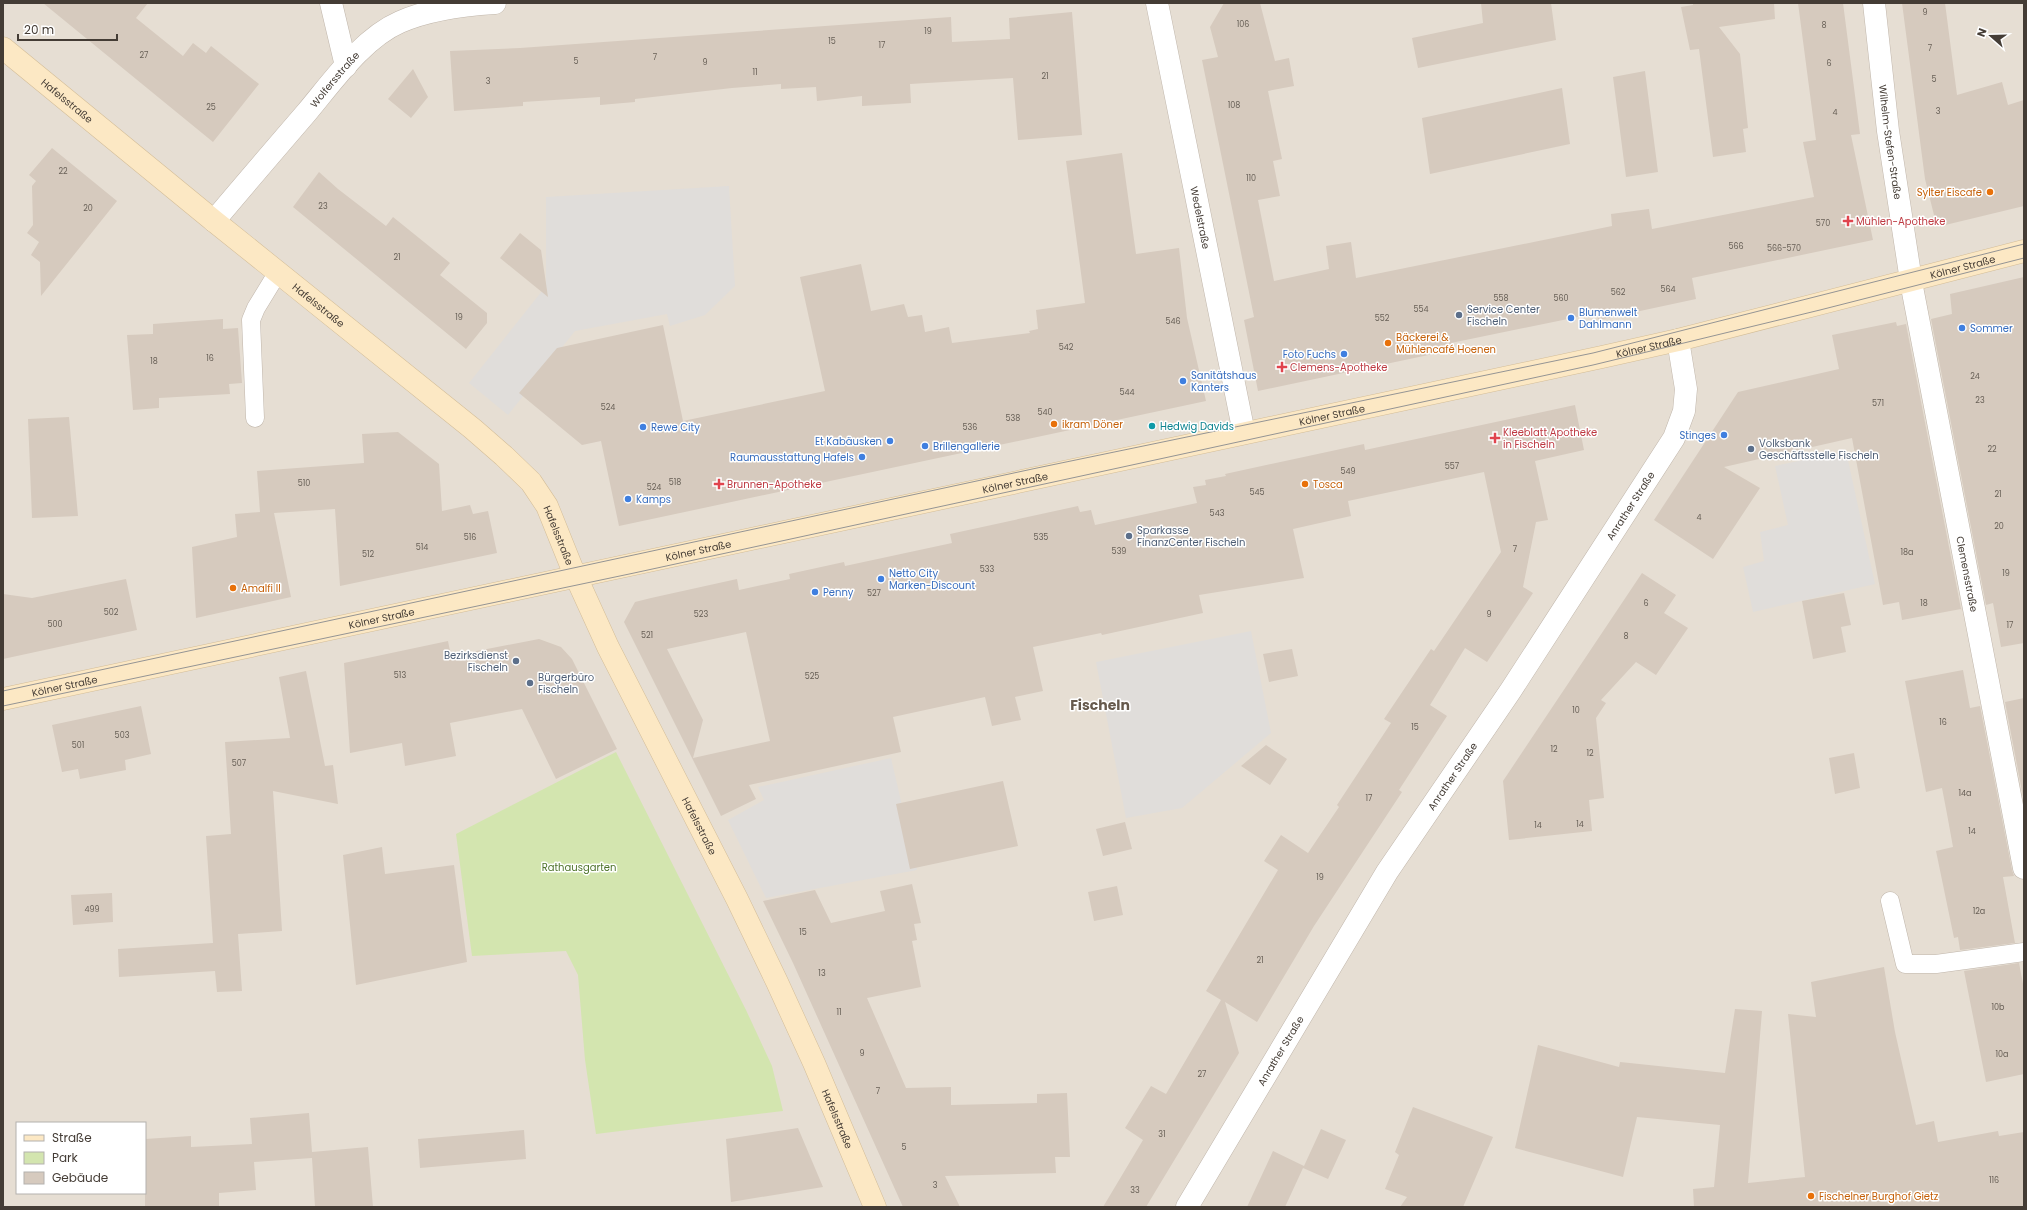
<svg xmlns="http://www.w3.org/2000/svg" width="2027" height="1210" viewBox="0 0 2027 1210" font-family="Poppins,sans-serif">
  <style>
    .residential { fill: #e6ded3; fill-rule: evenodd }
    .green { fill: #d3e5af }
    .parking { fill: #e0ddda }
    .building { fill: #d6cabe; fill-rule: evenodd }
    .lines { fill: none; stroke-linecap: round; stroke-linejoin: round }
    .lane-casing { stroke: #c0b6ab; stroke-width: 19 }
    .street-casing { stroke: #c0b6ab; stroke-width: 23 }
    .secondary-casing { stroke: #d3bd98; stroke-width: 23 }
    .lane { stroke: #fff; stroke-width: 18 }
    .street { stroke: #fff; stroke-width: 22 }
    .secondary { stroke: #fce8c4; stroke-width: 22 }
    .tram { stroke: #949494; stroke-width: 1 }
    .food-dot { fill: #e8710a; stroke: #fff; stroke-width: 1.5 }
    .health-dot { fill: #e0444e; stroke: #fff; stroke-width: 1.5 }
    .service-dot { fill: #5c6f8a; stroke: #fff; stroke-width: 1.5 }
    .shop-dot { fill: #3f7fe0; stroke: #fff; stroke-width: 1.5 }
    .culture-dot { fill: #0f9aa8; stroke: #fff; stroke-width: 1.5 }
    .labels { text-anchor: middle; dominant-baseline: central; stroke-width: 3; stroke-linejoin: round; paint-order: stroke }
    .number-label { font-size: 8px; fill: #686057 }
    .street-label { font-size: 10px; fill: #443c35; stroke: #fff }
    .food-label { font-size: 10px; fill: #c56008; stroke: #fff; text-anchor: start }
    .health-label { font-size: 10px; fill: #be3a42; stroke: #fff; text-anchor: start }
    .service-label { font-size: 10px; fill: #4e5e75; stroke: #fff; text-anchor: start }
    .shop-label { font-size: 10px; fill: #366cbe; stroke: #fff; text-anchor: start }
    .culture-label { font-size: 10px; fill: #0d838f; stroke: #fff; text-anchor: start }
    .park-label { font-size: 10px; fill: #4e732b; stroke: #fff }
    .district-label { font-size: 14px; font-weight: bold; fill: #66594c; stroke: #fff }
  </style>
  <rect width="100%" height="100%" fill="#f2ece5"/>
  <!-- residential -->
  <path class="residential" d="M3,3H2024V1207H3ZM17,1123H145V1193H17Z"/>
  <!-- green -->
  <path class="green" d="M616,752L746,1010L772,1066L783,1111L596,1134L585,1060L578,975L566,951L472,956L456,834Z"/>
  <!-- parking -->
  <path class="parking" d="M729,186L735,286L705,315L670,326L667,314L575,331L508,415L469,383L546,286V197Z
    M1846,451L1875,584L1753,612L1743,567L1764,561L1760,532L1788,525L1775,466Z
    M1251,631L1271,733L1182,808L1126,818L1096,662Z
    M891,758L917,870L766,898L728,820L764,800L758,787Z"/>
  <!-- building -->
  <path class="building" d="M43,3H148L136,18L183,56L193,43L206,53L211,46L259,84L213,142Z
    M1224,3H1260L1275,61L1289,58L1294,86L1268,91L1282,159L1273,161L1280,196L1258,200L1274,281L1329,269L1326,246L1351,242L1356,278L1612,226L1611,214L1649,209L1652,229L1814,197L1803,142L1816,140L1798,3H1843L1860,134L1851,135L1873,240L1692,278L1696,299L1598,320L1597,313L1451,343L1452,350L1258,391L1244,320L1254,317L1202,60L1218,57L1210,27Z
    M1481,3H1551L1556,40L1418,68L1412,38L1483,23Z
    M1693,3H1774L1775,19L1719,27L1740,54L1748,128L1743,129L1746,152L1713,157L1699,49L1690,50L1681,7L1693,5Z
    M1902,3H1945L1957,95L2002,82L2008,105L2024,100V206L1937,227L1925,179Z
    M1072,12L1082,135L1018,140L1013,78L910,84L911,103L862,106V96L817,101L816,87L781,89V84L732,88L635,99V102L600,105V97L523,102V106L454,111L450,51L520,48L951,17L952,42L1010,39L1009,18Z
    M413,69L428,97L411,118L388,99Z
    M1645,71L1658,172L1626,177L1613,77Z
    M1562,88L1570,144L1430,174L1422,118Z
    M52,148L117,201L41,296L40,262L31,255L39,242L27,233L33,225L32,186L36,181L29,175Z
    M1122,153L1136,254L1179,248L1187,318L1206,401L619,526L601,441L582,445L519,393L557,348L663,325L683,421L825,391L800,277L861,264L871,311L904,304L908,317L922,315L925,332L949,327L952,343L1030,333L1029,331L1038,329L1036,310L1085,303L1066,161Z
    M319,172L338,189L386,226L393,217L450,263L440,275L487,313V323L466,349L293,207Z
    M520,233L541,250L548,297L500,258Z
    M2024,277V643L2001,647L1993,603L1986,605L1931,319L1952,314L1950,294Z
    M223,319V329L238,328L242,383L229,384L230,394L159,398V408L133,410L127,335L153,334V324Z
    M1896,322L1897,326L1906,324L1961,609L1902,620L1899,602L1883,605L1852,438L1724,467L1760,488L1713,559L1654,520L1738,392L1839,369L1832,335Z
    M1575,405L1584,450L1535,461L1548,520L1536,522L1523,587L1533,593L1487,662L1465,648L1430,705L1447,716L1399,790L1402,792L1314,926L1257,1022L1225,1002L1239,1053L1146,1207H1103L1143,1140L1125,1128L1151,1086L1166,1094L1221,1000L1206,991L1278,870L1264,861L1281,835L1308,853L1339,807L1337,805L1391,723L1384,719L1431,649L1434,651L1501,552L1484,472L1348,501L1351,516L1293,529L1304,578L1199,595L1203,613L1102,635L1101,633L1033,647L1043,691L1015,697L1021,720L992,726L985,697L893,717L901,752L749,785L756,799L721,816L624,622L635,602L651,598L737,579L739,590L790,579L789,574L844,562L845,566L952,543L950,534L1078,506L1080,512L1091,510L1095,525L1197,503L1193,487L1206,485L1205,480L1226,476L1225,474L1364,444L1365,450ZM746,632L770,741L693,758L703,720L667,649Z
    M69,417L78,516L32,518L28,419Z
    M398,432L439,464L442,511L470,505L473,514L488,511L497,553L340,586L335,509L274,513L291,597L196,618L192,547L237,537L235,514L260,512L257,471L364,463L362,434Z
    M1642,573L1676,595L1664,613L1688,628L1656,675L1636,662L1601,700L1606,703L1596,718L1604,798L1589,800L1592,831L1509,840L1503,781Z
    M126,579L137,630L3,659V594L32,598Z
    M1844,593L1851,625L1841,627L1846,652L1813,659L1802,601Z
    M539,639L561,647L572,659L617,749L556,779L522,709L450,723L456,756L405,766L402,743L350,753L344,663L448,641L451,656Z
    M1292,649L1298,676L1269,682L1263,654Z
    M1963,670L1970,708L1980,706L2012,870L2014,876L2003,877L2015,943L1960,950L1958,937L1954,938L1936,851L1953,847L1947,814L1942,788L1926,792L1905,681Z
    M306,671L325,766L333,765L338,804L273,791L282,931L238,934L242,991L217,992L215,971L119,977L118,949L213,943L206,836L231,834L225,742L290,738L279,677Z
    M2024,698V802L2005,702Z
    M141,706L151,754L125,760L126,770L80,779L78,769L62,772L52,725Z
    M1266,745L1287,759L1270,785L1241,766Z
    M1854,753L1860,788L1835,794L1829,758Z
    M1003,781L1018,846L910,869L896,804Z
    M1125,822L1132,849L1103,856L1096,829Z
    M382,847L385,874L454,865L467,962L356,985L343,855Z
    M912,884L921,923L914,924L917,940L912,941L921,987L867,998L906,1088L951,1087V1105L1037,1103V1094L1067,1093L1070,1157H1055L1056,1173L945,1176L960,1207H903L793,963L763,901L815,890L831,923L885,911L880,891Z
    M1117,886L1123,915L1094,921L1088,892Z
    M112,893L113,922L73,925L71,895Z
    M2019,963L2024,989V1074L1986,1082L1964,971Z
    M1884,967L1895,1032L1916,1125L1934,1121L1938,1142L1998,1131L1999,1136L2024,1132V1207H1694L1693,1189L1714,1187L1720,1125L1637,1117L1623,1177L1515,1148L1538,1045L1619,1067L1620,1062L1725,1073L1735,1009L1762,1011L1748,1183L1805,1177L1788,1014L1816,1017L1811,982Z
    M1413,1107L1493,1137L1463,1207H1400L1407,1197L1385,1189L1399,1155L1395,1152Z
    M309,1113L312,1152L368,1147L373,1207H315L312,1158L254,1162L256,1190L219,1193V1207H145V1139L191,1136V1147L252,1144L250,1118Z
    M798,1128L823,1187L731,1202L726,1139Z
    M1321,1129L1346,1140L1328,1179L1303,1168L1285,1207H1247L1273,1151L1304,1166Z
    M524,1130L526,1159L420,1168L418,1139Z"/>
  <g class="lines">
    <defs>
      <path id="lane" d="M255,418L251,320L256,308L278,272
        M1890,901L1905,964H1936L2024,952"/>
      <g id="street">
        <path d="M331,3L346,66"/>
        <path id="s1" d="M1157,3L1244,433"/>
        <path id="s2" d="M1874,3L1888,131L1912,287L2024,868"/>
        <path id="s3" d="M214,221C245,184 276,148 307,112C333,81 363,38 400,22C429,9 464,5 495,3"/>
        <path id="s4" d="M1187,1207L1387,872L1511,690L1674,438L1684,411L1686,389L1678,340"/>
      </g>
      <g id="secondary">
        <path id="s5" d="M3,48L214,221L473,429L504,456L531,482L547,506L572,568L608,647L737,899L777,982L814,1063L875,1207"/>
        <path id="s6" d="M3,699L1602,357L1678,340L2024,251"/>
      </g>
    </defs>
    <!-- lane casing -->
    <use href="#lane" class="lane-casing"/>
    <!-- street casing -->
    <use href="#street" class="street-casing"/>
    <!-- secondary casing -->
    <use href="#secondary" class="secondary-casing"/>
    <!-- lane -->
    <use href="#lane" class="lane"/>
    <!-- street -->
    <use href="#street" class="street"/>
    <!-- secondary -->
    <use href="#secondary" class="secondary"/>
    <!-- tram -->
    <path class="tram" d="M3,691L1037,468L1593,353L2024,244
      M3,706L634,573L1593,365L1820,310L2024,258"/>
  </g>
  <!-- markers -->
  <g class="food-dot">
    <circle cx="1990" cy="192" r="4"/>
    <circle cx="1388" cy="343" r="4"/>
    <circle cx="1054" cy="424" r="4"/>
    <circle cx="1305" cy="484" r="4"/>
    <circle cx="233" cy="588" r="4"/>
    <circle cx="1811" cy="1196" r="4"/>
  </g>
  <g class="health-dot">
    <path d="M1846 215h4v4h4v4h-4v4h-4v-4h-4v-4h4z"/>
    <path d="M1280 361h4v4h4v4h-4v4h-4v-4h-4v-4h4z"/>
    <path d="M1493 432h4v4h4v4h-4v4h-4v-4h-4v-4h4z"/>
    <path d="M717 478h4v4h4v4h-4v4h-4v-4h-4v-4h4z"/>
  </g>
  <g class="service-dot">
    <circle cx="1459" cy="315" r="4"/>
    <circle cx="1751" cy="449" r="4"/>
    <circle cx="1129" cy="536" r="4"/>
    <circle cx="516" cy="661" r="4"/>
    <circle cx="530" cy="683" r="4"/>
  </g>
  <g class="shop-dot">
    <circle cx="1571" cy="318" r="4"/>
    <circle cx="1962" cy="328" r="4"/>
    <circle cx="1344" cy="354" r="4"/>
    <circle cx="1183" cy="381" r="4"/>
    <circle cx="643" cy="427" r="4"/>
    <circle cx="1724" cy="435" r="4"/>
    <circle cx="890" cy="441" r="4"/>
    <circle cx="925" cy="446" r="4"/>
    <circle cx="862" cy="457" r="4"/>
    <circle cx="628" cy="499" r="4"/>
    <circle cx="881" cy="579" r="4"/>
    <circle cx="815" cy="592" r="4"/>
  </g>
  <circle class="culture-dot" cx="1152" cy="426" r="4"/>
  <g class="labels">
    <!-- number labels -->
    <g class="number-label">
      <text x="1925" y="12">9</text>
      <text x="1243" y="24">106</text>
      <text x="1824" y="25">8</text>
      <text x="928" y="31">19</text>
      <text x="832" y="41">15</text>
      <text x="882" y="45">17</text>
      <text x="1930" y="48">7</text>
      <text x="144" y="55">27</text>
      <text x="655" y="57">7</text>
      <text x="576" y="61">5</text>
      <text x="705" y="62">9</text>
      <text x="1829" y="63">6</text>
      <text x="755" y="72">11</text>
      <text x="1045" y="76">21</text>
      <text x="1934" y="79">5</text>
      <text x="488" y="81">3</text>
      <text x="1234" y="105">108</text>
      <text x="211" y="107">25</text>
      <text x="1938" y="111">3</text>
      <text x="1835" y="112">4</text>
      <text x="63" y="171">22</text>
      <text x="1251" y="178">110</text>
      <text x="323" y="206">23</text>
      <text x="88" y="208">20</text>
      <text x="1823" y="223">570</text>
      <text x="1736" y="246">566</text>
      <text x="1784" y="248">566-570</text>
      <text x="397" y="257">21</text>
      <text x="1668" y="289">564</text>
      <text x="1618" y="292">562</text>
      <text x="1501" y="298">558</text>
      <text x="1561" y="298">560</text>
      <text x="1421" y="309">554</text>
      <text x="459" y="317">19</text>
      <text x="1382" y="318">552</text>
      <text x="1173" y="321">546</text>
      <text x="1066" y="347">542</text>
      <text x="210" y="358">16</text>
      <text x="154" y="361">18</text>
      <text x="1975" y="376">24</text>
      <text x="1127" y="392">544</text>
      <text x="1980" y="400">23</text>
      <text x="1878" y="403">571</text>
      <text x="608" y="407">524</text>
      <text x="1045" y="412">540</text>
      <text x="1013" y="418">538</text>
      <text x="970" y="427">536</text>
      <text x="1992" y="449">22</text>
      <text x="1452" y="466">557</text>
      <text x="1348" y="471">549</text>
      <text x="675" y="482">518</text>
      <text x="304" y="483">510</text>
      <text x="654" y="487">524</text>
      <text x="1257" y="492">545</text>
      <text x="1998" y="494">21</text>
      <text x="1217" y="513">543</text>
      <text x="1699" y="517">4</text>
      <text x="1999" y="526">20</text>
      <text x="470" y="537">516</text>
      <text x="1041" y="537">535</text>
      <text x="422" y="547">514</text>
      <text x="1515" y="549">7</text>
      <text x="1119" y="551">539</text>
      <text x="1907" y="552">18a</text>
      <text x="368" y="554">512</text>
      <text x="987" y="569">533</text>
      <text x="2006" y="573">19</text>
      <text x="874" y="593">527</text>
      <text x="1646" y="603">6</text>
      <text x="1924" y="603">18</text>
      <text x="111" y="612">502</text>
      <text x="701" y="614">523</text>
      <text x="1489" y="614">9</text>
      <text x="55" y="624">500</text>
      <text x="2010" y="625">17</text>
      <text x="647" y="635">521</text>
      <text x="1626" y="636">8</text>
      <text x="400" y="675">513</text>
      <text x="812" y="676">525</text>
      <text x="1576" y="710">10</text>
      <text x="1943" y="722">16</text>
      <text x="1415" y="727">15</text>
      <text x="122" y="735">503</text>
      <text x="78" y="745">501</text>
      <text x="1554" y="749">12</text>
      <text x="1590" y="753">12</text>
      <text x="239" y="763">507</text>
      <text x="1965" y="793">14a</text>
      <text x="1369" y="798">17</text>
      <text x="1580" y="824">14</text>
      <text x="1538" y="825">14</text>
      <text x="1972" y="831">14</text>
      <text x="1320" y="877">19</text>
      <text x="92" y="909">499</text>
      <text x="1979" y="911">12a</text>
      <text x="803" y="932">15</text>
      <text x="1260" y="960">21</text>
      <text x="822" y="973">13</text>
      <text x="1998" y="1007">10b</text>
      <text x="839" y="1012">11</text>
      <text x="862" y="1053">9</text>
      <text x="2002" y="1054">10a</text>
      <text x="1202" y="1074">27</text>
      <text x="878" y="1091">7</text>
      <text x="1162" y="1134">31</text>
      <text x="904" y="1147">5</text>
      <text x="1994" y="1180">116</text>
      <text x="935" y="1185">3</text>
      <text x="1135" y="1190">33</text>
    </g>
    <!-- street labels -->
    <g class="street-label">
      <text stroke="none"><textPath href="#s3" startOffset="186">Wolfersstraße</textPath></text>
      <text stroke="none"><textPath href="#s5" startOffset="83">Hafelsstraße</textPath></text>
      <text stroke="none"><textPath href="#s2" startOffset="140">Wilhelm-Stefen-Straße</textPath></text>
      <text stroke="none"><textPath href="#s1" startOffset="219">Wedelstraße</textPath></text>
      <text stroke="none"><textPath href="#s6" startOffset="2007">Kölner Straße</textPath></text>
      <text stroke="none"><textPath href="#s5" startOffset="407">Hafelsstraße</textPath></text>
      <text stroke="none"><textPath href="#s6" startOffset="1683">Kölner Straße</textPath></text>
      <text stroke="none"><textPath href="#s6" startOffset="1359">Kölner Straße</textPath></text>
      <text stroke="none"><textPath href="#s6" startOffset="1035">Kölner Straße</textPath></text>
      <text stroke="none"><textPath href="#s4" startOffset="830">Anrather Straße</textPath></text>
      <text stroke="none"><textPath href="#s5" startOffset="744">Hafelsstraße</textPath></text>
      <text stroke="none"><textPath href="#s6" startOffset="711">Kölner Straße</textPath></text>
      <text stroke="none"><textPath href="#s2" startOffset="579">Clemensstraße</textPath></text>
      <text stroke="none"><textPath href="#s6" startOffset="387">Kölner Straße</textPath></text>
      <text stroke="none"><textPath href="#s6" startOffset="63">Kölner Straße</textPath></text>
      <text stroke="none"><textPath href="#s4" startOffset="506">Anrather Straße</textPath></text>
      <text stroke="none"><textPath href="#s5" startOffset="1067">Hafelsstraße</textPath></text>
      <text stroke="none"><textPath href="#s4" startOffset="182">Anrather Straße</textPath></text>
      <text stroke="none"><textPath href="#s5" startOffset="1391">Hafelsstraße</textPath></text>
    </g>
    <!-- food labels -->
    <g class="food-label">
      <text x="1982" y="192" text-anchor="end">Sylter Eiscafe</text>
      <text x="1396" y="337">Bäckerei &amp;<tspan x="1396" dy="12">Mühlencafé Hoenen</tspan></text>
      <text x="1062" y="424">ikram Döner</text>
      <text x="1313" y="484">Tosca</text>
      <text x="241" y="588">Amalfi II</text>
      <text x="1819" y="1196">Fischelner Burghof Gietz</text>
    </g>
    <!-- health labels -->
    <g class="health-label">
      <text x="1856" y="221">Mühlen-Apotheke</text>
      <text x="1290" y="367">Clemens-Apotheke</text>
      <text x="1503" y="432">Kleeblatt Apotheke<tspan x="1503" dy="12">in Fischeln</tspan></text>
      <text x="727" y="484">Brunnen-Apotheke</text>
    </g>
    <!-- service labels -->
    <g class="service-label">
      <text x="1467" y="309">Service Center<tspan x="1467" dy="12">Fischeln</tspan></text>
      <text x="1759" y="443">Volksbank<tspan x="1759" dy="12">Geschäftsstelle Fischeln</tspan></text>
      <text x="1137" y="530">Sparkasse<tspan x="1137" dy="12">FinanzCenter Fischeln</tspan></text>
      <text x="508" y="655" text-anchor="end">Bezirksdienst<tspan x="508" dy="12">Fischeln</tspan></text>
      <text x="538" y="677">Bürgerbüro<tspan x="538" dy="12">Fischeln</tspan></text>
    </g>
    <!-- shop labels -->
    <g class="shop-label">
      <text x="1579" y="312">Blumenwelt<tspan x="1579" dy="12">Dahlmann</tspan></text>
      <text x="1970" y="328">Sommer</text>
      <text x="1336" y="354" text-anchor="end">Foto Fuchs</text>
      <text x="1191" y="375">Sanitätshaus<tspan x="1191" dy="12">Kanters</tspan></text>
      <text x="651" y="427">Rewe City</text>
      <text x="1716" y="435" text-anchor="end">Stinges</text>
      <text x="882" y="441" text-anchor="end">Et Kabäusken</text>
      <text x="933" y="446">Brillengallerie</text>
      <text x="854" y="457" text-anchor="end">Raumausstattung Hafels</text>
      <text x="636" y="499">Kamps</text>
      <text x="889" y="573">Netto City<tspan x="889" dy="12">Marken-Discount</tspan></text>
      <text x="823" y="592">Penny</text>
    </g>
    <!-- culture labels -->
    <g class="culture-label">
      <text x="1160" y="426">Hedwig Davids</text>
    </g>
    <!-- park labels -->
    <g class="park-label">
      <text x="579" y="867">Rathausgarten</text>
    </g>
    <!-- district labels -->
    <g class="district-label">
      <text x="1100" y="705">Fischeln</text>
    </g>
  </g>
  <!-- border -->
  <rect width="2027" height="1210" fill="none" stroke="#443c35" stroke-width="8"/>
  <!-- legend -->
  <rect x="16" y="1122" width="130" height="72" fill="#ffffff" stroke="#b4b1ae"/>
  <rect x="24" y="1135" width="20" height="6" fill="#fce8c4" stroke="#b4b1ae"/>
  <text x="52" y="1142" font-size="12" fill="#443c35">Straße</text>
  <rect x="24" y="1152" width="20" height="12" fill="#d3e5af" stroke="#b4b1ae"/>
  <text x="52" y="1162" font-size="12" fill="#443c35">Park</text>
  <rect x="24" y="1172" width="20" height="12" fill="#d6cabe" stroke="#b4b1ae"/>
  <text x="52" y="1182" font-size="12" fill="#443c35">Gebäude</text>
  <!-- north arrow -->
  <g transform="translate(1991 36) rotate(290)" stroke="#ffffff" stroke-width="3" paint-order="stroke">
  <path d="M0-3L7 15L0 10L-7 15Z" fill="#443c35"/>
  <text y="-6" font-size="11" font-weight="bold" text-anchor="middle" fill="#443c35">N</text>
  </g>
  <!-- scale -->
  <path d="M18 34v6h99v-6" fill="none" stroke="#443c35" stroke-width="2"/>
  <text x="24" y="34" font-size="12" fill="#443c35" stroke="#ffffff" stroke-width="3" paint-order="stroke">20 m</text>
</svg>
